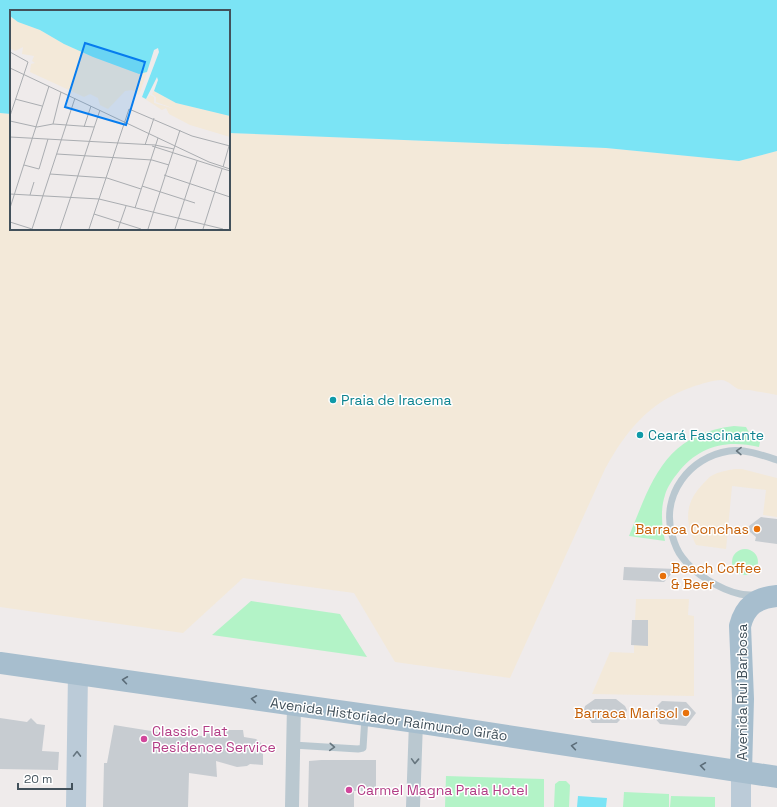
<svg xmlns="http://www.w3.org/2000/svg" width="777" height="807" viewBox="0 0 777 807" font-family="'Space Grotesk',sans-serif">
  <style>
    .green { fill: #b3f3c7 }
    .sand { fill: #f3e9d9 }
    .water { fill: #7be4f5 }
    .building { fill: #c7ccd1 }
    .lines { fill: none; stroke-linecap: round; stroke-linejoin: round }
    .service { stroke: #bac8d0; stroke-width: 7 }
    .minor { stroke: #bac8d0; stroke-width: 14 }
    .secondary { stroke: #bbcbd8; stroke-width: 20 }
    .primary { stroke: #a7bece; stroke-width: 22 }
    .oneway { stroke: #66757e }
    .oneway2 { stroke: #5b6c78 }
    .oneway3 { stroke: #667680 }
    .culture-dot { fill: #0f9aa8; stroke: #fff; stroke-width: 1.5 }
    .food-dot { fill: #e8710a; stroke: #fff; stroke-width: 1.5 }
    .hotel-dot { fill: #d1479c; stroke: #fff; stroke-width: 1.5 }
    .labels { text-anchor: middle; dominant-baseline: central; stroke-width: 3; stroke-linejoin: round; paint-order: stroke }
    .culture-label { font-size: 14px; fill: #0d838f; stroke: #fff; text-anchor: start }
    .food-label { font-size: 14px; fill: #c56008; stroke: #fff; text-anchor: end }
    .street-label { font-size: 14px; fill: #42515b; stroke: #fff }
    .hotel-label { font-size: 14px; fill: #b23c85; stroke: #fff; text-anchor: start }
    .inset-road { fill: none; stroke: #aaadb1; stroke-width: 1 }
    .view { fill: #067cee; fill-opacity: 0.15; stroke: #067cee; stroke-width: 2 }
    .inset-edge { fill: none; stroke: #42515b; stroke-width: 2 }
  </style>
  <rect width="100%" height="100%" fill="#efebeb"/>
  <!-- green -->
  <path class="green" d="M734,426L746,427L752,438L760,442L759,447C726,439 698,446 677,474C672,480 667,488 665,495C660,510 662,526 665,541L629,536C652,480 665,434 734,426Z
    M732 562a13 13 0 1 1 26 0a13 13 0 1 1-26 0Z
    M251,601L340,614L367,657L212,635Z
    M446,776L544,779V807H445Z
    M559,781H566L570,785L569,807H554L555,784Z
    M624,792L669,794V807H623Z
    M671,796L715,797V807H670Z"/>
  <!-- sand -->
  <path class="sand" d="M0,113L11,114V229H229V133L606,148L739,161L777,151V395C768,393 759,392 750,390C746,390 741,390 738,389C732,386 729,381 722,380C712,380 701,384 692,387C649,402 626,431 605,469L510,678L395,662L354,593L243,578L183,633L0,607Z
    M735,469H742L777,478V517L763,515L766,490L732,486L726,549L696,545C685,523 684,504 702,485C705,482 708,478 711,476C718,472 727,470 735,469Z
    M636,599H689L688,615L694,616V696L592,694L610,652L634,653V645H648V620H635Z"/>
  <!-- water -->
  <path class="water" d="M0,0H777V151L739,161L606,148L229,133V11H11V114L0,113Z
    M578,796L607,798L606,807H577Z"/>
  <!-- building -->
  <path class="building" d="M761,517L777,519V544L755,541L756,537L750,532L749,526Z
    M624,567L676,569L664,582L623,580Z
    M632,620H648V646L631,645Z
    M595,699H616L625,706L627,710L625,715L617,723H592L585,714L584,710L585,706Z
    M662,701L686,702L696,713L686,726L660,724L653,716L652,711Z
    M0,718L27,722L31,718L37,724L45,725L42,751L59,752L58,770L0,769Z
    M114,725L176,735L203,736V730H243L244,737L256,739L261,743L263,748V765L250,764L247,766L237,767L216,761L217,777L189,773L188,807H103L104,763H107Z
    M321,760H376V791H354V807H308L309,761Z"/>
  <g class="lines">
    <!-- service -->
    <path class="service" d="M755,595C751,595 745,595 740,594C721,590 694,574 682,557C677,551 674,542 672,535C661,495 689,457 729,451C745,449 762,455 777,460
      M293,745L358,749L363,748L365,717"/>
    <!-- minor -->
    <path class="minor" d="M292,807L294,705
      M413,807L416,722"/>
    <!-- secondary -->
    <path class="secondary" d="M76,807L78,673
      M741,807V771"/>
    <!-- primary -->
    <path class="primary" d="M0,663L416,722L777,777
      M741,771L743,699L740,626C745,606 756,598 777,596"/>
  </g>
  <!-- one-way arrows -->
  <defs><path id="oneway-chevron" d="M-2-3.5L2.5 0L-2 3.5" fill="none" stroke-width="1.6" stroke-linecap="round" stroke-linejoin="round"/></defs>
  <g class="oneway">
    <use href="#oneway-chevron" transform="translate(739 451) rotate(-179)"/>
    <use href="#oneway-chevron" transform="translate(332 747) rotate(4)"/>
    <use href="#oneway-chevron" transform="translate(415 761) rotate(92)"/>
  </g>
  <g class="oneway2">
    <use href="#oneway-chevron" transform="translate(125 680) rotate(-172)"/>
    <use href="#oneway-chevron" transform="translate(254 699) rotate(-172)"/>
    <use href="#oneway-chevron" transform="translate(574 746) rotate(-171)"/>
    <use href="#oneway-chevron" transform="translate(703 766) rotate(-172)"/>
  </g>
  <use class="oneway3" href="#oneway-chevron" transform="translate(77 754) rotate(-89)"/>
  <!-- markers -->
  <g class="culture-dot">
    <circle cx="333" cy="400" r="4"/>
    <circle cx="640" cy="435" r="4"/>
  </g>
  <g class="food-dot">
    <circle cx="757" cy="529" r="4"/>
    <circle cx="663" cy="576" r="4"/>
    <circle cx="686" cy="713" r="4"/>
  </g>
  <g class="hotel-dot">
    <circle cx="144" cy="739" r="4"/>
    <circle cx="349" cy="790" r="4"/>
  </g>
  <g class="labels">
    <!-- culture labels -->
    <g class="culture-label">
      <text x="341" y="400">Praia de Iracema</text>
      <text x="648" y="435">Ceará Fascinante</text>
    </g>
    <!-- food labels -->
    <g class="food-label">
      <text x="749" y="529">Barraca Conchas</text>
      <text x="671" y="568" text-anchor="start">Beach Coffee<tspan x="671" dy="16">&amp; Beer</tspan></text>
      <text x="678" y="713">Barraca Marisol</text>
    </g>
    <!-- street labels -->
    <g class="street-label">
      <text transform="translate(742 692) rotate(-90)">Avenida Rui Barbosa</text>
      <text transform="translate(389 719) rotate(8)">Avenida Historiador Raimundo Girão</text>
    </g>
    <!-- hotel labels -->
    <g class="hotel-label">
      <text x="152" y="731">Classic Flat<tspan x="152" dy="16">Residence Service</tspan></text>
      <text x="357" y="790">Carmel Magna Praia Hotel</text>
    </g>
  </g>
  <!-- overview -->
  <g transform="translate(10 10)">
    <rect width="220" height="220" fill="#efebeb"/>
    <path d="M0,6L8,12L30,20L54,34L83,47L129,64L137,62L129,85L122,80L115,81L98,99L90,95L88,88L80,84L74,87L20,62L21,54L25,53L22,51L24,46L12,44L13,37L5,41L0,38ZM144,81L166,93L220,106V127L180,115L159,104L156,98L152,100L132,87L137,89L140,85L144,87V93L165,99L146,92V87L142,84Z" fill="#f3e9d9"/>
    <path d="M0,1H220V106L166,93L144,81L148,70L147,67L136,89L132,87L149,42L148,38L144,40L137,62L129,64L83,47L54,34L30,20L8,12L0,6Z" fill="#7be4f5"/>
    <path class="inset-road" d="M0,42L18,52L0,106M0,58L199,152L220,159M5,89L32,96M0,111L27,117L43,114L84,117M43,114L51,82M74,117L81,96M0,127L145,135L164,139M135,135L144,108M142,136L220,161M47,144L142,150L159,155M14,155L29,159L38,129M213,157L219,136M40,164L97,168L131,179M154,165L220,187M132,176L185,193M0,184L89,189L213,219M20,185L24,172M0,198L39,76M125,198L148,128M84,204L131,219M0,212L22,219M22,219L65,88M50,219L90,100M79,219L119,99L182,126L220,136M108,219L116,196M138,219L170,120M165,219L187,151M193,219L212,159"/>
    <path class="view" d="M75,33L135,52L116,115L55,97Z"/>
    <rect width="220" height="220" class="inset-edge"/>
  </g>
  <!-- scale -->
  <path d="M18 783v6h54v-6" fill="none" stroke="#42515b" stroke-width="2"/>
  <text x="24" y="783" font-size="12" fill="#42515b" stroke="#ffffff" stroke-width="3" paint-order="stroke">20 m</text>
</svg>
